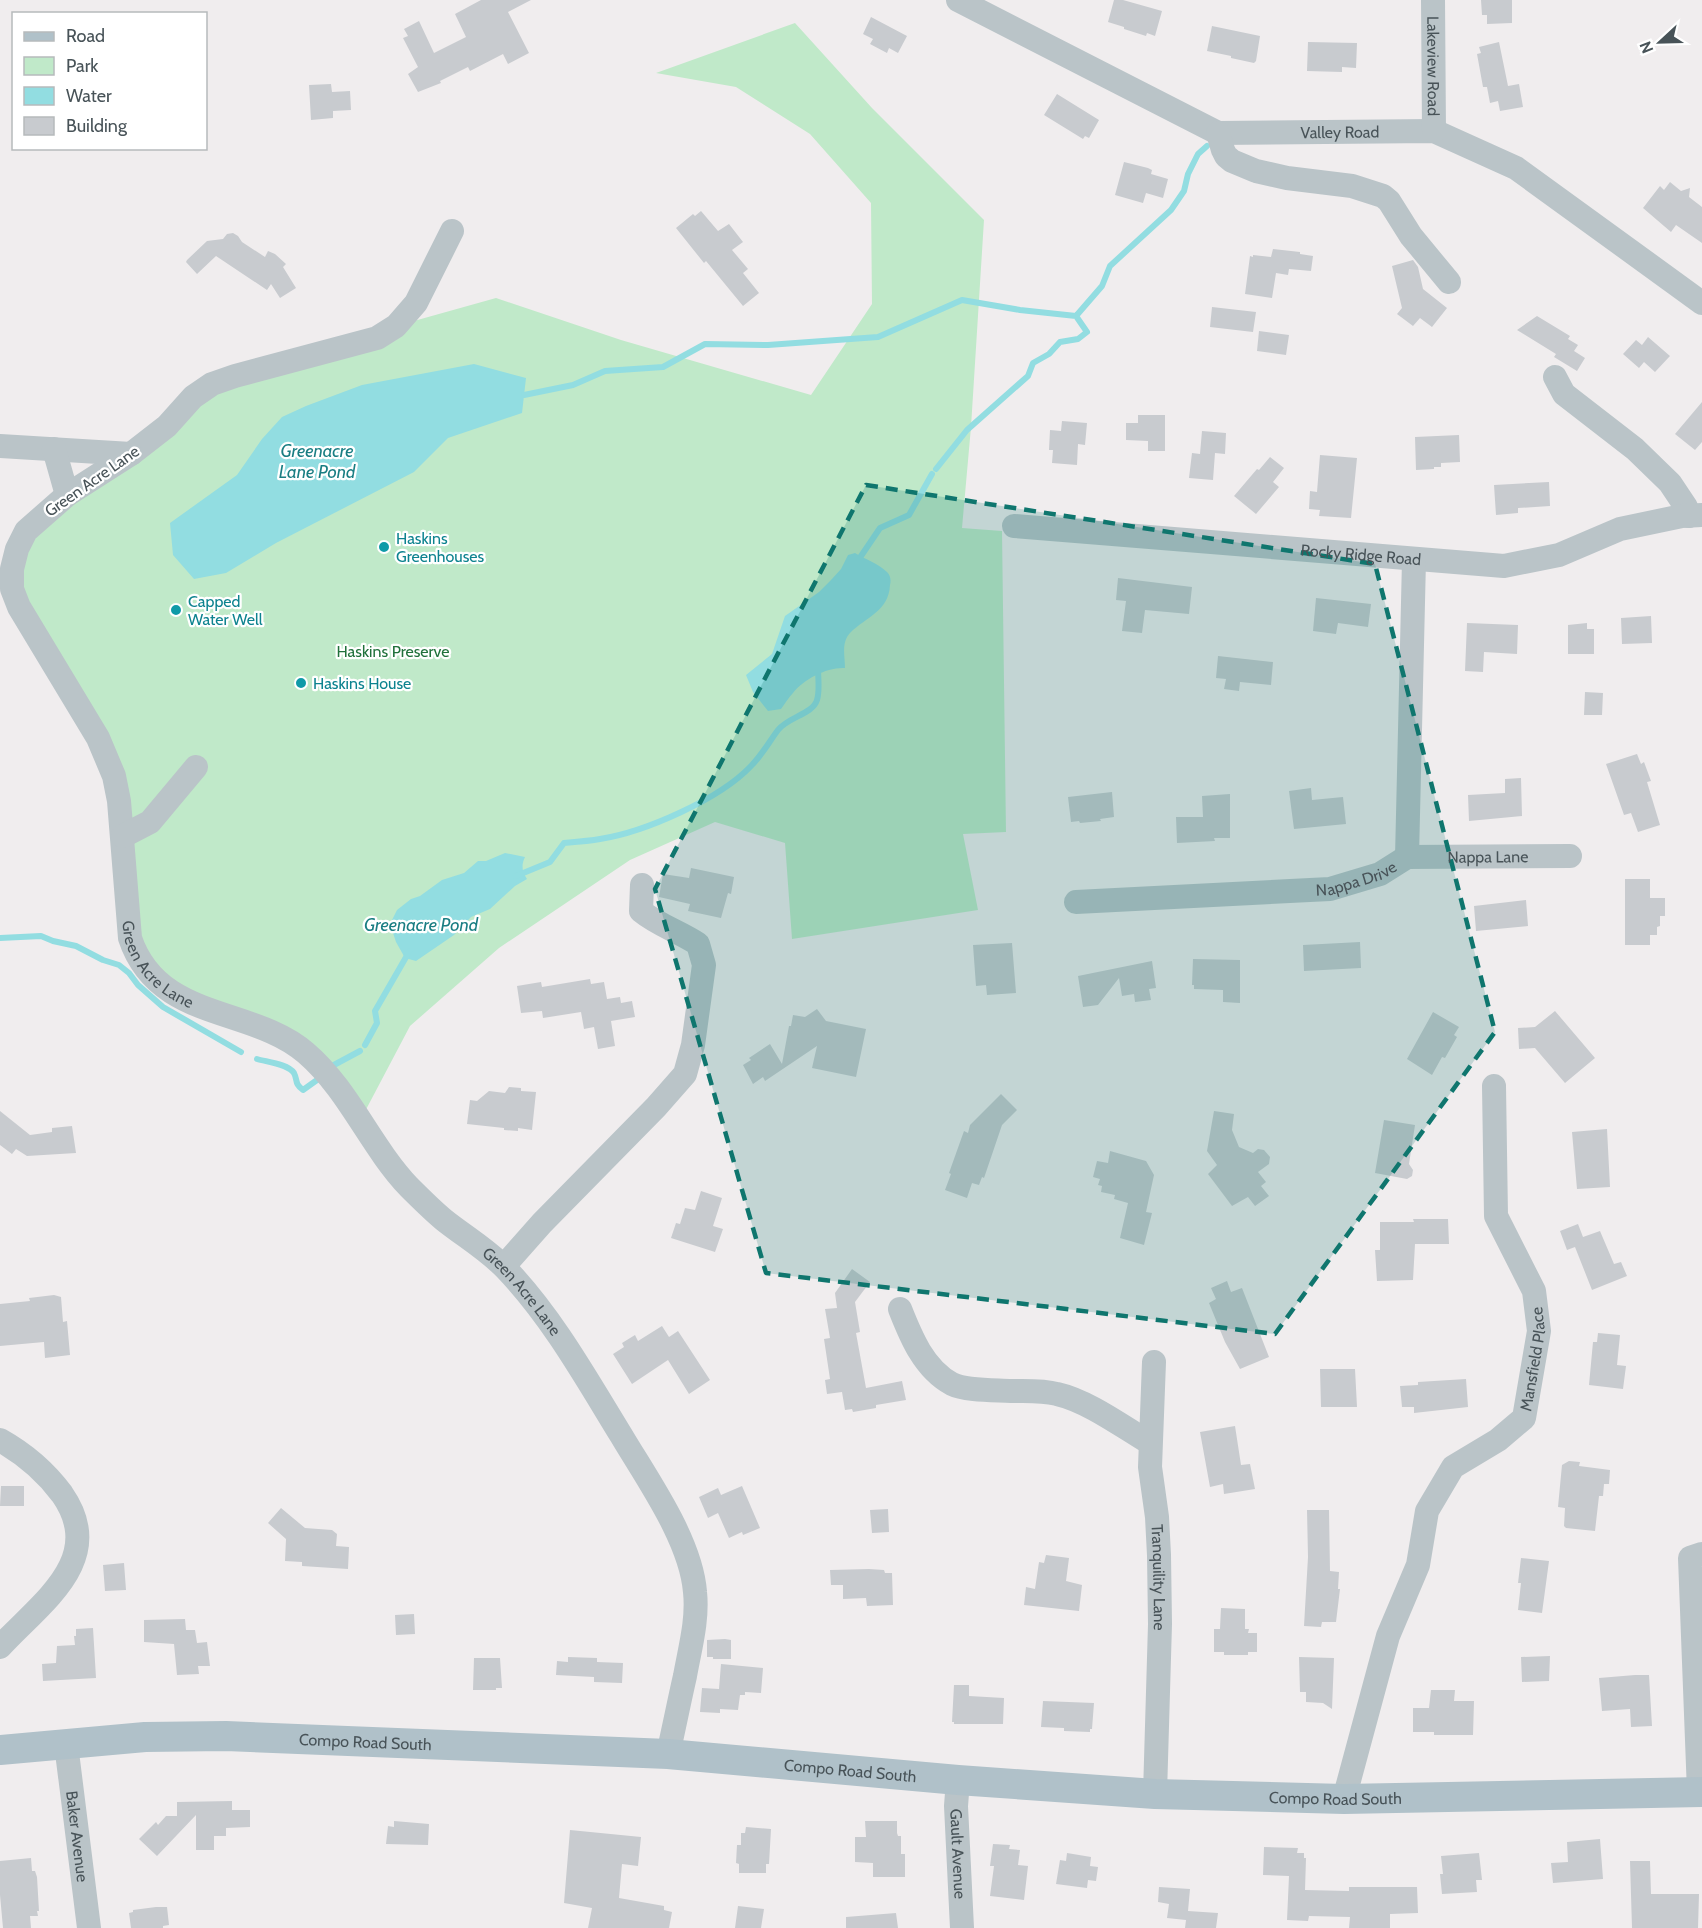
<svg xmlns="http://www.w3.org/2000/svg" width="1702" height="1928" viewBox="0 0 1702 1928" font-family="Cabin,sans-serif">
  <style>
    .green { fill: #c0e9c9 }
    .water { fill: #92dde1 }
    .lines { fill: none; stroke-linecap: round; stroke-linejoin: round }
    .stream { stroke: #92dde1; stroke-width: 6 }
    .building { fill: #c8cbcf }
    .minor { stroke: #bac4c8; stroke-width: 24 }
    .major { stroke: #b0c1c9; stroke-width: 30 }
    .marked { fill: #0f766e; fill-opacity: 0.2; stroke: #0f766e; stroke-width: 4.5; stroke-dasharray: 12 8; stroke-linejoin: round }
    .culture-dot { fill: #0f9aa8; stroke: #fff; stroke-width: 2 }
    .labels { text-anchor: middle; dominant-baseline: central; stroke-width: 4.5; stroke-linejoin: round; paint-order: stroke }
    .street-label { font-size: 16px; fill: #485358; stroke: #fff }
    .culture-label { font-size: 16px; fill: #0d838f; stroke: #fff; text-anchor: start }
    .park-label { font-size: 16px; fill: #21713c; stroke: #fff }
    .water-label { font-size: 18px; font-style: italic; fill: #1a7e83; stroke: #fff }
  </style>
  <rect width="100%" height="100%" fill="#f0edee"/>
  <!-- green -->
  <path class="green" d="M795,23L872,108L984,220L971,427L962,528L1002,531L1006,832L963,834L978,910L792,939L785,843L715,822L630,860L499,948L410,1026L361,1119L285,1039L144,966L114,776L12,569L17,549L193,397L396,326L496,298L621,340L811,395L872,304L871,203L810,134L736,87L656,73Z"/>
  <!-- water -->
  <path class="water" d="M474,364L526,378L522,413L448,438L414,472L276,543L226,573L194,579L173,555L170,523L237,475L262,439L282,417L306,406L362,385Z
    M855,553C865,559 879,564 887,572C891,576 891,581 890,585C889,611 866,617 850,633C841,643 845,656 845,668C827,667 804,679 793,693C788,698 785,704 781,709L768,711L753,692L746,675L772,654L785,616L819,592L831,580L841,569L848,555Z
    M505,853L525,857C521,865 522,872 527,879L515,886L490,909L471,917L454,935L416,961L405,958L396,942L390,924L397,910L411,899L420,896L442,880L464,873L478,861H486Z"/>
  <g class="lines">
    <!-- stream -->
    <path class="stream" d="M524,395L573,385L605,371L663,367L705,344L768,345L878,337L962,300L1020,310L1076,316L1102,286L1110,266L1171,210L1184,191L1188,174L1198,154L1207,146
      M936,469L967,430L1028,376L1033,363L1049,354L1060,342L1078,339L1087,332L1076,316
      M857,562L880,528L909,515L932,474
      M516,876L550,862L564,843C576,842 589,841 600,839C645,832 720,799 751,766C762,755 769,742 778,730C788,717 813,714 817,700C820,691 818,678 818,668
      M0,938L41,936L53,941L76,946L103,960L119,965L129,973L138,985L163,1007L241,1052
      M365,1045L377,1023L375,1011L409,952
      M257,1059C267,1062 288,1064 294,1073C298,1081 294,1083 303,1090L317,1080
      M332,1066L360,1051"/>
  </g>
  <!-- building -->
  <path class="building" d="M481,0H531L508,12L529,53L508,64L503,54L470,71L468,67L440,81L441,83L418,92L408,74L418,67L403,38L408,36L404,29L419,21L434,53L466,37L455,14Z
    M1114,0H1123L1162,11L1155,36L1147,33L1146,36L1124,29V27L1108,22Z
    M1481,0H1512V23L1487,24V15H1482Z
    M871,17L907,36L898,53L889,48L887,53L870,44L873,39L863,34Z
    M1212,26L1260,36L1256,61L1254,63L1231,58V56L1207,51Z
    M1308,42L1357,43L1356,68L1342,67V72L1307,71Z
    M1499,42L1508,86L1519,84L1523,107L1500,111L1498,101L1490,103L1487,87H1483L1477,54L1481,53L1479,47Z
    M331,84L332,92L350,91L351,110L333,111V118L311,120L309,85Z
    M1057,94L1099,120L1089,138L1085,136L1083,139L1044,115Z
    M1124,162L1148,168L1152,170L1151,174L1168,179L1163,198L1146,193L1143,203L1115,195Z
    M1670,182L1681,191L1690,188L1689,197L1702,207V243L1676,225L1671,232L1643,208L1660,186L1664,190Z
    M701,211L718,231L729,224L743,242L732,250L748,269L743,273L759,293L743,306L706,261L704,263L676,228L693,214L695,216Z
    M233,233L238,236L242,242L265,257L268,251L275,254L286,264L283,267L296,288L280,298L271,284L267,290L216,256L197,274L186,262L187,260L207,241L223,239L227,234Z
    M1273,249L1300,252V254L1313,256L1311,271L1289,269L1288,275L1276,273L1272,298L1245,294L1250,256L1253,257V255L1271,257Z
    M1413,260L1418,267L1423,289L1447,308L1432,327L1420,318L1413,326L1397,314L1402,308L1392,266Z
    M1212,307L1256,312L1253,332L1210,327Z
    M1537,316L1570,336L1568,339L1578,345L1574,351L1585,358L1577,371L1554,357L1556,354L1517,330Z
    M1259,331L1289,335L1286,355L1257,351Z
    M1648,337L1670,356L1655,372L1644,362L1639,368L1623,354L1636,340L1642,345Z
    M1702,402V442L1695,450L1675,434Z
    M1138,415H1165V451H1148V441L1126,440V423H1138Z
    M1062,421L1087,423L1085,445L1078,444L1077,465L1052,463L1053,450H1049L1050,430L1061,431Z
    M1202,431L1226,433L1225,454L1215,453L1213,480L1189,478L1192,453L1200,454Z
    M1459,435L1460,462L1441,463V467H1434V469L1416,470L1415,437Z
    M1320,455L1357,458L1351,518L1319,516L1320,510L1309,509L1310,491L1317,492Z
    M1270,457L1284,468L1273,482L1279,487L1256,514L1234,496L1257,469L1259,470Z
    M1549,482L1550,506L1518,508V513L1496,515L1494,485Z
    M1118,578L1192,587L1189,614L1145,610L1142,633L1122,631L1126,601L1116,600Z
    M1316,598L1371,604L1368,627L1338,623L1336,634L1313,631Z
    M1651,616L1652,643L1622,644L1621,618Z
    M1467,623L1518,625L1517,654L1484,652L1483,672L1465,671Z
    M1587,623V629H1594V654H1568V625Z
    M1218,656L1273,662L1271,685L1240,682L1239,691L1224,689L1226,679L1216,678Z
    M1585,692L1603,693L1602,715H1584Z
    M1637,754L1641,764L1644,762L1651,781L1647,782L1660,825L1638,832L1631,813L1624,815L1606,764Z
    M1521,778L1522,816L1469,821L1468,795L1505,793V779Z
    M1311,788L1312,800L1343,797L1346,824L1294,829L1289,791Z
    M1112,792L1114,817L1100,819L1101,821L1080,823L1079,821L1071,822L1068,797Z
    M1230,794V838H1214L1215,841L1177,843L1176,817H1203L1202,796Z
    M691,868L734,877L731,894L728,893L721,918L688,911L690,904L659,897L663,874L689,878Z
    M1625,879H1650V898H1665V916H1660V926L1657,927V935H1650V945H1625Z
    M1526,900L1528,926L1476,931L1474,906Z
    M1360,942L1361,968L1304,971L1303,945Z
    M1012,943L1016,993L987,995L986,985L976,986L973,945Z
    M1193,959L1240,960V1003L1223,1002V990L1194,989V985H1192Z
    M1152,961L1156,988L1149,989L1151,1000L1135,1002L1134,994L1122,996L1119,978L1098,1005L1083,1007L1078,976Z
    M590,979L591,984L604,982L607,999L620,997L621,1003L632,1001L635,1017L611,1021L615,1046L598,1049L594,1027L584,1029L581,1012L543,1018L542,1011L521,1013L517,986L541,982L542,987Z
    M817,1009L826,1021L866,1029L856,1077L812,1068L817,1046L765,1081L763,1077L753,1084L743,1065L751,1060L749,1058L770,1044L782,1064L789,1026H791L793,1015L805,1017Z
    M1555,1011L1595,1058L1565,1083L1535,1048L1519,1049L1518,1028L1535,1027Z
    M1433,1012L1459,1027L1454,1035L1457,1037L1445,1058L1442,1057L1432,1075L1407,1059Z
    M509,1087L521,1088V1091L536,1092L532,1130L518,1128V1131L504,1130V1128L467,1124L470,1100L477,1101L489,1091L505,1093Z
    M1001,1094L1017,1110L1002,1125L984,1178L982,1177L979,1185L972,1183L967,1198L945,1190L951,1174L949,1173L964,1131L968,1133L970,1125Z
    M0,1111L30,1135L52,1132V1128L72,1126L76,1153L27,1156L16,1149L12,1154L0,1145Z
    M1214,1111L1234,1114L1232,1130L1239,1147L1253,1153L1258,1149L1264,1150L1270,1157L1269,1164L1258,1172L1266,1182L1261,1186L1269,1196L1255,1206L1248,1197L1232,1206L1208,1174L1217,1165L1207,1151Z
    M1384,1120L1415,1125L1409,1164L1413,1170L1412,1176L1407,1179L1375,1173Z
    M1607,1129L1610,1187L1577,1189L1572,1132Z
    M1110,1151L1146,1161L1154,1175L1146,1212L1152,1213L1144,1245L1120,1238L1128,1203L1114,1199L1115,1195L1101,1192L1102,1186L1098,1185L1100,1179L1093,1177L1097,1161L1108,1163Z
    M701,1191L722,1198L713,1226L723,1229L715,1252L671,1238L676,1223L680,1224L685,1208L695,1210Z
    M1413,1219H1448L1449,1244H1415L1413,1280L1377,1281L1375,1250H1380V1222H1414Z
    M1578,1224L1583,1237L1600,1231L1614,1264L1621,1262L1627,1276L1592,1290L1575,1247L1567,1250L1560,1231Z
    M852,1269L870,1282L855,1302L860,1332L856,1333L866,1388L902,1381L906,1400L876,1405V1408L853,1412L852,1409L845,1410L842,1392L827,1394L825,1380L830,1379L824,1339L830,1338L825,1309L837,1308L835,1293Z
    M1227,1281L1231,1292L1242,1288L1269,1357L1240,1369L1225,1342L1209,1303L1216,1299L1211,1288Z
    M54,1295L61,1297L63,1322L67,1321L70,1355L45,1358L44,1342L0,1346V1304L30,1301L29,1298Z
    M662,1326L669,1337L678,1331L710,1380L689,1394L668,1360L632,1384L613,1354L624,1347L622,1343L635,1335L638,1341Z
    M1598,1333L1620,1335L1617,1365L1626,1366L1623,1389L1589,1385L1593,1342H1597Z
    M1320,1369H1355L1357,1407H1321Z
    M1466,1379L1468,1407L1414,1413V1407H1402L1400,1386L1418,1385V1382Z
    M1235,1426L1241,1465L1250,1464L1255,1489L1224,1494L1223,1484L1210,1487L1200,1432Z
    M1569,1461L1580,1462L1579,1466L1610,1470L1609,1484H1604L1603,1496H1599L1595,1531L1566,1528L1564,1526L1565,1508L1558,1507L1562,1465Z
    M1,1486H24V1506H0Z
    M742,1486L760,1528L743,1535L742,1532L729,1538L718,1513L708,1518L699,1497L718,1488L721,1495Z
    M281,1508L305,1528L332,1530L337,1534L336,1546L349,1547L348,1569L302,1566V1562L285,1561L286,1539L268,1523Z
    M888,1509L889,1532L872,1533L870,1510Z
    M1307,1510H1329L1330,1571L1339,1572L1338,1589H1340L1336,1622H1322L1321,1627L1304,1626L1308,1557Z
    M1046,1555L1069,1558L1066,1581L1082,1585L1079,1611L1024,1605L1026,1587L1035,1589L1039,1562L1044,1563Z
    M1521,1558L1549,1561L1542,1613L1518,1610L1521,1583H1518Z
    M124,1563L126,1590L105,1591L103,1565Z
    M869,1569L884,1570L885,1573H892L893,1605L867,1606L866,1598L843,1599V1585H831L830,1570Z
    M1221,1608L1245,1609V1629H1249L1248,1633H1257V1652H1248V1655H1224V1652H1214V1629H1220Z
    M414,1614L415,1634L396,1635L395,1615Z
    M185,1619L186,1630H195L197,1643L207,1642L210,1666H198L199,1674L177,1675L174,1644L144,1642V1620Z
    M93,1628L96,1678L43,1681L42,1664L56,1663L57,1646L75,1645L74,1636H76V1629Z
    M725,1639L731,1640V1659H713V1657H707V1640Z
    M1550,1656L1549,1681L1522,1682L1521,1657Z
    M568,1657L597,1658V1662L623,1663L622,1683L594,1682V1677L556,1675L557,1661L568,1662Z
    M1299,1657L1334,1658L1332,1709L1323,1703L1306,1702V1692H1300Z
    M474,1658H500L502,1688H496V1690H473Z
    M721,1664L763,1668L761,1693L745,1692V1695H740L738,1710L720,1709V1713L700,1712L702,1688L719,1689Z
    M1635,1675H1649L1652,1726L1631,1727L1630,1709L1602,1711L1599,1678Z
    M954,1685H969V1696L1004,1698L1003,1724H954V1722H952Z
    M1431,1690H1455L1454,1701H1474L1473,1735H1434V1732H1413V1708H1429Z
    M1043,1701L1094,1703L1092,1729H1090V1732L1064,1731V1728L1041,1727Z
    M232,1801V1810H250V1827L226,1828V1836H214V1850H196V1815L157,1856L139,1839L156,1822L158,1825L166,1816H177V1802Z
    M394,1821L429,1824L428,1845L386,1844L388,1826L394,1827Z
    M865,1821H897V1833L898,1836H901V1854H905V1877H873V1863L855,1862V1837H866Z
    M746,1827L771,1829L769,1864H766V1873H739V1864L736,1863L737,1845H741V1833H745Z
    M570,1830L641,1837L638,1866L622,1864L619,1898L664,1906V1910L672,1912L669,1928H588L592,1908L564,1903Z
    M1600,1839L1603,1879L1553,1883L1551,1863L1568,1862L1567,1842Z
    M993,1844L1010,1845L1009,1849L1020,1850L1018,1865L1028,1866L1024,1900L990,1896L994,1866H990Z
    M1264,1847L1298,1848L1297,1853H1304V1858H1306L1305,1890L1349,1891V1887H1417L1418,1913L1390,1914V1928H1349L1350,1917L1309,1916L1308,1921L1287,1920L1289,1876L1263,1875Z
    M1067,1853L1091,1857L1090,1866L1098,1867L1096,1881L1088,1880L1087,1888L1056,1884L1060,1860L1066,1861Z
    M1479,1853L1482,1880H1476L1477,1892L1442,1894L1440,1874H1443L1441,1856Z
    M31,1858L32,1871H35L37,1877L39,1911H37L38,1916H30L31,1928H3L0,1895V1861Z
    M1630,1861H1650L1651,1894H1699L1698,1928H1632Z
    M1159,1887L1190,1889L1188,1911L1218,1913L1216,1928H1185L1186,1920L1167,1918L1169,1904L1158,1902Z
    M738,1906L764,1909L761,1928H735Z
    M156,1907H167L169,1925L163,1926V1928H131L129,1913L133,1912V1910Z
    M896,1913L898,1928H846V1917Z"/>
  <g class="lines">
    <!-- minor -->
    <g class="minor">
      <path id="s1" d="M958,0L1218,133L1434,131L1516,168L1702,303"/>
      <path id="s2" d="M1433,0L1434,131"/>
      <path d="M1218,133L1223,150L1226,156L1232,161L1256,171L1287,178L1352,186L1383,196L1389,201L1411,236L1449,282"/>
      <path id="s3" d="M452,231L416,303L396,326L377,338L235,376L212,384L193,397L167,426L131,454L67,495L26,531L17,549L12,569V589L19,607L98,738L114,776L119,801L130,938C158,1022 252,1006 306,1053C349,1090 370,1146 409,1187C420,1198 432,1210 444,1220C464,1236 488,1250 506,1269C552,1317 586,1378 621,1435C647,1479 691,1540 695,1592C698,1620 690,1648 685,1676C679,1702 674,1728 668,1754"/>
      <path d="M1555,377L1564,394L1635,449L1670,483L1686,507L1689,516"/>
      <path d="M0,446L131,454"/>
      <path d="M54,449L67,495"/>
      <path id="s4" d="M1014,526L1504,566L1559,555L1620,529L1682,516L1702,515"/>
      <path d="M123,836L150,822L196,767"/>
      <path d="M1407,857L1414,560"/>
      <path id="s5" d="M1407,857L1570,856"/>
      <path id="s6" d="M1076,902L1330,889L1380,874L1407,857"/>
      <path d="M504,1266L542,1223L656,1107L685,1074L693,1045L704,965L698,944C680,932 658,925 641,911L642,885"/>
      <path d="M900,1309C911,1337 924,1369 952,1384C966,1391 995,1390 1011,1391C1026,1391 1042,1390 1057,1394C1088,1401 1123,1427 1150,1443"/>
      <path id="s7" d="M1154,1362L1150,1467L1157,1517L1159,1555L1160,1624L1155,1794"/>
      <path d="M0,1440C25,1454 45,1471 62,1494C108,1560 40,1603 0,1647"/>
      <path id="s8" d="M66,1744L89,1928"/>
      <path id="s9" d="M958,1780L956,1806L962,1928"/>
      <path d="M1699,1792L1690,1558L1702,1554"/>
      <path id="s10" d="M1344,1799L1388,1636L1418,1565L1427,1511L1453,1467L1498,1440L1524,1418L1539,1331L1534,1291L1496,1216L1494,1086"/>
    </g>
    <!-- major -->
    <path class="major" id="s11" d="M0,1750L145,1737L226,1736L668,1754L958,1780L1155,1794L1344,1799L1702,1792"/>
  </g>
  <!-- marked area -->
  <path class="marked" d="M866,485L1375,564L1495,1032L1275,1334L766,1273L655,889Z"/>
  <!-- markers -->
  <g class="culture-dot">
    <circle cx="384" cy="547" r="6"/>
    <circle cx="176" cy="610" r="6"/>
    <circle cx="301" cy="683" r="6"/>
  </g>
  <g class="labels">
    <!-- street labels -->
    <g class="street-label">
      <text stroke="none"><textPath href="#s2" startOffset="66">Lakeview Road</textPath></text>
      <text stroke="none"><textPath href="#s1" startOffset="414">Valley Road</textPath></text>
      <text transform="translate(92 481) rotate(-35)">Green Acre Lane</text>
      <text stroke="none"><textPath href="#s4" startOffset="348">Rocky Ridge Road</textPath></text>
      <text stroke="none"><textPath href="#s5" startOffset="81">Nappa Lane</textPath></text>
      <text stroke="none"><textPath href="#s6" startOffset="282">Nappa Drive</textPath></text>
      <text stroke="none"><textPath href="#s3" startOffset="1018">Green Acre Lane</textPath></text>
      <text stroke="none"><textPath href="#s3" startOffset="1522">Green Acre Lane</textPath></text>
      <text stroke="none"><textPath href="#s10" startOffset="498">Mansfield Place</textPath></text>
      <text stroke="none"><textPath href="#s7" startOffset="216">Tranquility Lane</textPath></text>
      <text stroke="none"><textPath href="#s11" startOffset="366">Compo Road South</textPath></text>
      <text stroke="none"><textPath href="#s11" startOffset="852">Compo Road South</textPath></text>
      <text stroke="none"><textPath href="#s11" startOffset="1338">Compo Road South</textPath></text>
      <text stroke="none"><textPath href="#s8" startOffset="93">Baker Avenue</textPath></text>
      <text stroke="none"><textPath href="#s9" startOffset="74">Gault Avenue</textPath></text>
    </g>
    <!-- culture labels -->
    <g class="culture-label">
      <text x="396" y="538">Haskins<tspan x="396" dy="18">Greenhouses</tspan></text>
      <text x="188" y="601">Capped<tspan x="188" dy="18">Water Well</tspan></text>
      <text x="313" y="683">Haskins House</text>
    </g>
    <!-- park labels -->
    <g class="park-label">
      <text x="393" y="651">Haskins Preserve</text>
    </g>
    <!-- water labels -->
    <g class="water-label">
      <text x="317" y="451">Greenacre<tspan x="317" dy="21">Lane Pond</tspan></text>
      <text x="421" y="925">Greenacre Pond</text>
    </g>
  </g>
  <!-- legend -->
  <rect x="12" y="12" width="195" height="138" fill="#ffffff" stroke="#b6babc" stroke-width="1.5"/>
  <rect x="24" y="32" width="30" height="9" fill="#b0c1c9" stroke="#b6babc" stroke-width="1.5"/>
  <text x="66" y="42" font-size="18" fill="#485358">Road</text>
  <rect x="24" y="57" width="30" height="18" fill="#c0e9c9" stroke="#b6babc" stroke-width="1.5"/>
  <text x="66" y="72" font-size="18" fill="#485358">Park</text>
  <rect x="24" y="87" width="30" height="18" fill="#92dde1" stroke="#b6babc" stroke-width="1.5"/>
  <text x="66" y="102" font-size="18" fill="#485358">Water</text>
  <rect x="24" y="117" width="30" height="18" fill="#c8cbcf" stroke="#b6babc" stroke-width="1.5"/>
  <text x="66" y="132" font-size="18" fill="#485358">Building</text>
  <!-- north arrow -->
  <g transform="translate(1660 42) rotate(248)" stroke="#ffffff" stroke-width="4.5" paint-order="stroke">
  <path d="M0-4.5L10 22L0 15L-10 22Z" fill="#485358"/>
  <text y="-9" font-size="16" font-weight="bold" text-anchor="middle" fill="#485358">N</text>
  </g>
</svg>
